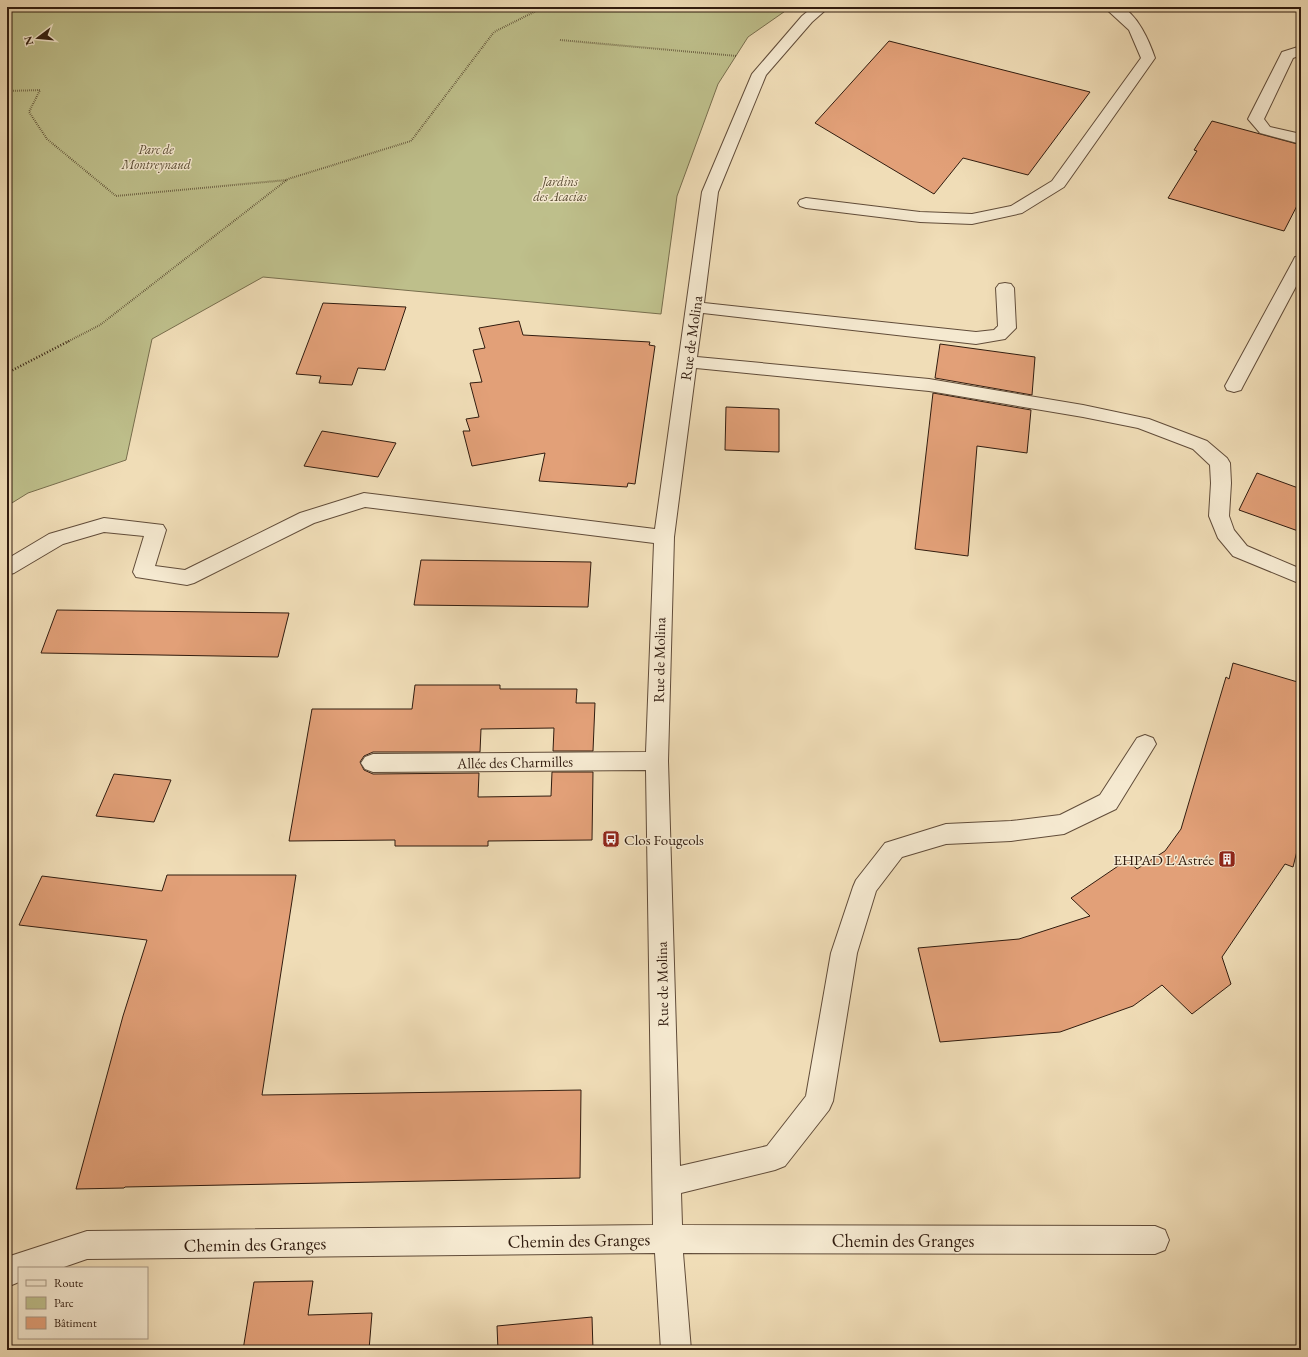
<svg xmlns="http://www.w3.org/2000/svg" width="1308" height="1357" viewBox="0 0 1308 1357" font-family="'EB Garamond',serif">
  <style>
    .green { fill: #bebf8b; stroke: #786e4d }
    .building { fill: #e2a078; stroke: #311c0f }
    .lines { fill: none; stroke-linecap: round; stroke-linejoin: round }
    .minor-casing { stroke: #614c39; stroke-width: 2 }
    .path-far1 { stroke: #311c0f; stroke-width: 2; stroke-dasharray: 0.5 1.5; stroke-linecap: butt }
    .path { stroke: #311c0f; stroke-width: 2.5; stroke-dasharray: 1 2; stroke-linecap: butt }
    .minor { fill: #f5e9d0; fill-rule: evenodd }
    .labels { text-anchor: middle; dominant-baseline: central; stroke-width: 3; stroke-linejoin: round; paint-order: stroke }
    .far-park-label { font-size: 13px; font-style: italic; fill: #5b4d34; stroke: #f5e9d0 }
    .street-label { font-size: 15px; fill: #311c0f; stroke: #f5e9d0 }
    .poi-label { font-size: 15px; fill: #311c0f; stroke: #f5e9d0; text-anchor: start }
    .near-street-label { font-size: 18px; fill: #311c0f; stroke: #f5e9d0 }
  </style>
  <rect width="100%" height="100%" fill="#f0ddb7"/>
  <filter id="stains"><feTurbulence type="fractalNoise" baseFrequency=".005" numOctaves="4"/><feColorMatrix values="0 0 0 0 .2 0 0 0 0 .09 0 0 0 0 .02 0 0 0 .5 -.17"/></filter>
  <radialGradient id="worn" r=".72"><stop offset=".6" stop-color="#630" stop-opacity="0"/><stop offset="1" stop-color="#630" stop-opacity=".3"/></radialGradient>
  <!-- green -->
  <path class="green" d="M7,7H791L748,37L718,84L677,196L661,314L263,277L152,339L126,460L28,493L7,506Z"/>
  <!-- building -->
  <path class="building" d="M889,41L1090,92L1028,175L963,158L934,194L815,123Z
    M1212,121L1301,145V198L1284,231L1168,198L1197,151L1194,150Z
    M323,303L406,307L385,370L358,368L352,385L319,383L321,376L296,374Z
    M519,321L523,335L650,342L649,345L655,346L635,484L628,483L627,487L539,481L545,453L472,466L463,431H470L466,419L479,417L470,383L482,382L473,350L485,348L479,328Z
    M940,344L1035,357L1032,395L935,378Z
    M933,393L1031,410L1027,453L977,446L968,556L915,549Z
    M726,407L779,409V452L725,450Z
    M322,431L396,443L378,477L304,466Z
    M1257,473L1301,489V532L1239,510Z
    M421,560L591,562L588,607L414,605Z
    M57,610L289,613L278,657L41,653Z
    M1233,663L1301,683V835L1293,867L1285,864L1222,957L1231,984L1192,1014L1162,985L1133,1006L1060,1032L940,1042L918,948L1019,939L1090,916L1071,898L1127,860L1137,869L1165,851L1181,829L1226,677L1229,679Z
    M415,685H500V689H577L576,703H595L593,751H553L554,728L481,729L480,752H373L364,756L360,762L364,770L373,774L479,773L478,797L551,796L552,772H593L592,840L488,841V846H395V840L289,841L312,709H412Z
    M114,774L171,780L154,822L96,816Z
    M167,875H296L262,1095L581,1090L580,1178L125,1187L124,1188L76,1189L123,1016L147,940L19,925L42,876L162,891Z
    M313,1281L308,1315L372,1313L369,1350H243L254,1282Z
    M592,1317L593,1350H498L497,1326Z"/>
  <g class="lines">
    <defs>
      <path id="minor" d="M813,7H829L812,22L766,75L718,192L704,303L976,332L994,330L998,326L996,288L999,284L1005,283L1011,284L1014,288L1016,328L1005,339L976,344L703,313L697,357L929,379L1083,405L1149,419L1207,441L1227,458L1230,463L1231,483L1229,516L1234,530L1247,546L1301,569V584L1233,556L1218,538L1209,516L1211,483L1210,465L1193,449L1138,428L1083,417L929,391L696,368L674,537L668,761L680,1166L767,1146L806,1096L831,953L853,887L856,880L885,843L946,824L1011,821L1060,815L1100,795L1137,738L1145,735L1153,738L1156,744L1116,809L1064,834L1011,841L946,844L902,857L876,891L857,953L833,1101L829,1110L785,1166L775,1170L681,1193L682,1225L1155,1226L1165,1230L1169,1240L1165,1250L1155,1254L683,1253L691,1350H661L655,1253L87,1259L61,1268H19V1282L7,1287V1257L87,1231L653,1225L646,770L373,772L365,769L361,763L365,757L373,754L646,752L654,543L365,507L314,523L194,583L187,585L136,577L133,572L144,536L104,532L63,544L14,573L7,575V559L49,534L104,518L163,525L166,530L155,566L185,570L300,513L364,493L655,529L702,192L752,74L802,16Z
        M1104,7C1109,7 1115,6 1120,7C1137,12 1150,43 1155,58L1064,187L1022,213L972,224L920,222L806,208L800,206L798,203L800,200L806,198L920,212L972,214L1011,206L1052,181L1141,58L1129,30Z
        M1301,46V55L1293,58L1264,119L1270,127L1301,134V144L1260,133L1248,119L1282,52Z
        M1301,256V277L1243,386L1241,390L1234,392L1227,390L1225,386L1293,261L1295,257Z"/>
    </defs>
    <!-- minor casing -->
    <use href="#minor" class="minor-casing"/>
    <!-- path-far1 -->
    <path class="path-far1" d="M560,40L737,56
      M7,91L40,90L29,112L47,139L116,196L287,180
      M67,342L100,325L288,179L411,141L494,32L544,7"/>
    <!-- path -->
    <path class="path" d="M7,373L69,341"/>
    <!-- minor -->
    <use href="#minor" class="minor"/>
  </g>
  <!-- icons -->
  <defs>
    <symbol id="bus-square" viewBox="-11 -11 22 22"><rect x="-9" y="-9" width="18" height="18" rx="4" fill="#8f2418" stroke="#f5e9d0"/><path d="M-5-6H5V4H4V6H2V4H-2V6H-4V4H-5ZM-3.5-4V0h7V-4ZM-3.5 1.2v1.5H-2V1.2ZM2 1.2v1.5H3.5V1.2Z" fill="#fff"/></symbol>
    <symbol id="building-square" viewBox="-11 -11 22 22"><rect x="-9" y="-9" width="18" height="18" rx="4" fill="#8f2418" stroke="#f5e9d0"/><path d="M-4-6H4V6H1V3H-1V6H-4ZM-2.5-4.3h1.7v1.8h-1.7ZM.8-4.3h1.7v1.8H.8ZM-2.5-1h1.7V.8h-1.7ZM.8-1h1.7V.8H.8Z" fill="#fff"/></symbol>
  </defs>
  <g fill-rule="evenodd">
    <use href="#bus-square" x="601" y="829" width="20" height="20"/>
    <use href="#building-square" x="1217" y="849" width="20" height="20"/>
  </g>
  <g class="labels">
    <!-- far-park labels -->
    <g class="far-park-label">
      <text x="156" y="149">Parc de<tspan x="156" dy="15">Montreynaud</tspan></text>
      <text x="560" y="181">Jardins<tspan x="560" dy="15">des Acacias</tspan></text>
    </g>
    <!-- street labels -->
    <g class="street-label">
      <text transform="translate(691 338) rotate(-82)">Rue de Molina</text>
      <text transform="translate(659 660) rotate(-89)">Rue de Molina</text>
      <text transform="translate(515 762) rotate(-1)">Allée des Charmilles</text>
      <text transform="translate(662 984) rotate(-91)">Rue de Molina</text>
    </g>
    <!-- poi labels -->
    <g class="poi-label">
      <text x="624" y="839">Clos Fougeols</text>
      <text x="1214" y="859" text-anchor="end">EHPAD L'Astrée</text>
    </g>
    <!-- near-street labels -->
    <g class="near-street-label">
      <text transform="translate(579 1240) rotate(-1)">Chemin des Granges</text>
      <text x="903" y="1240">Chemin des Granges</text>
      <text transform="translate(255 1244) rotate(-1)">Chemin des Granges</text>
    </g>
  </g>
  <!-- margin -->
  <rect width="1308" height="1357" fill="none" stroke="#f0ddb7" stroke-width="24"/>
  <rect x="8" y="8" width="1292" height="1341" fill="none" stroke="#311c0f" stroke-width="2"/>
  <rect x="12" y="12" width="1284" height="1333" fill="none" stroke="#311c0f"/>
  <!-- legend -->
  <rect x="18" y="1267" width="130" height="72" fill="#f5e9d0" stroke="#a79783"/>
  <rect x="26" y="1280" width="20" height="6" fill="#f5e9d0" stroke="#a79783"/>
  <text x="54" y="1287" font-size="12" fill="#311c0f">Route</text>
  <rect x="26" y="1297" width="20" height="12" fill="#bebf8b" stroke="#a79783"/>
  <text x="54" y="1307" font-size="12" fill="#311c0f">Parc</text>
  <rect x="26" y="1317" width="20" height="12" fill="#e2a078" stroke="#a79783"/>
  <text x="54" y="1327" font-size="12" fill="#311c0f">Bâtiment</text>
  <!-- north arrow -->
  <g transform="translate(38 38) rotate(254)" stroke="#f5e9d0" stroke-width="3" paint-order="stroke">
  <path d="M0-3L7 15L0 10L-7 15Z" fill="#311c0f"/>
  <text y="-6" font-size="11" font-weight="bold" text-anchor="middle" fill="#311c0f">N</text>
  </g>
  <rect width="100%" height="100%" filter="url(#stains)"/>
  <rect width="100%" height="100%" fill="url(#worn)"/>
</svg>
